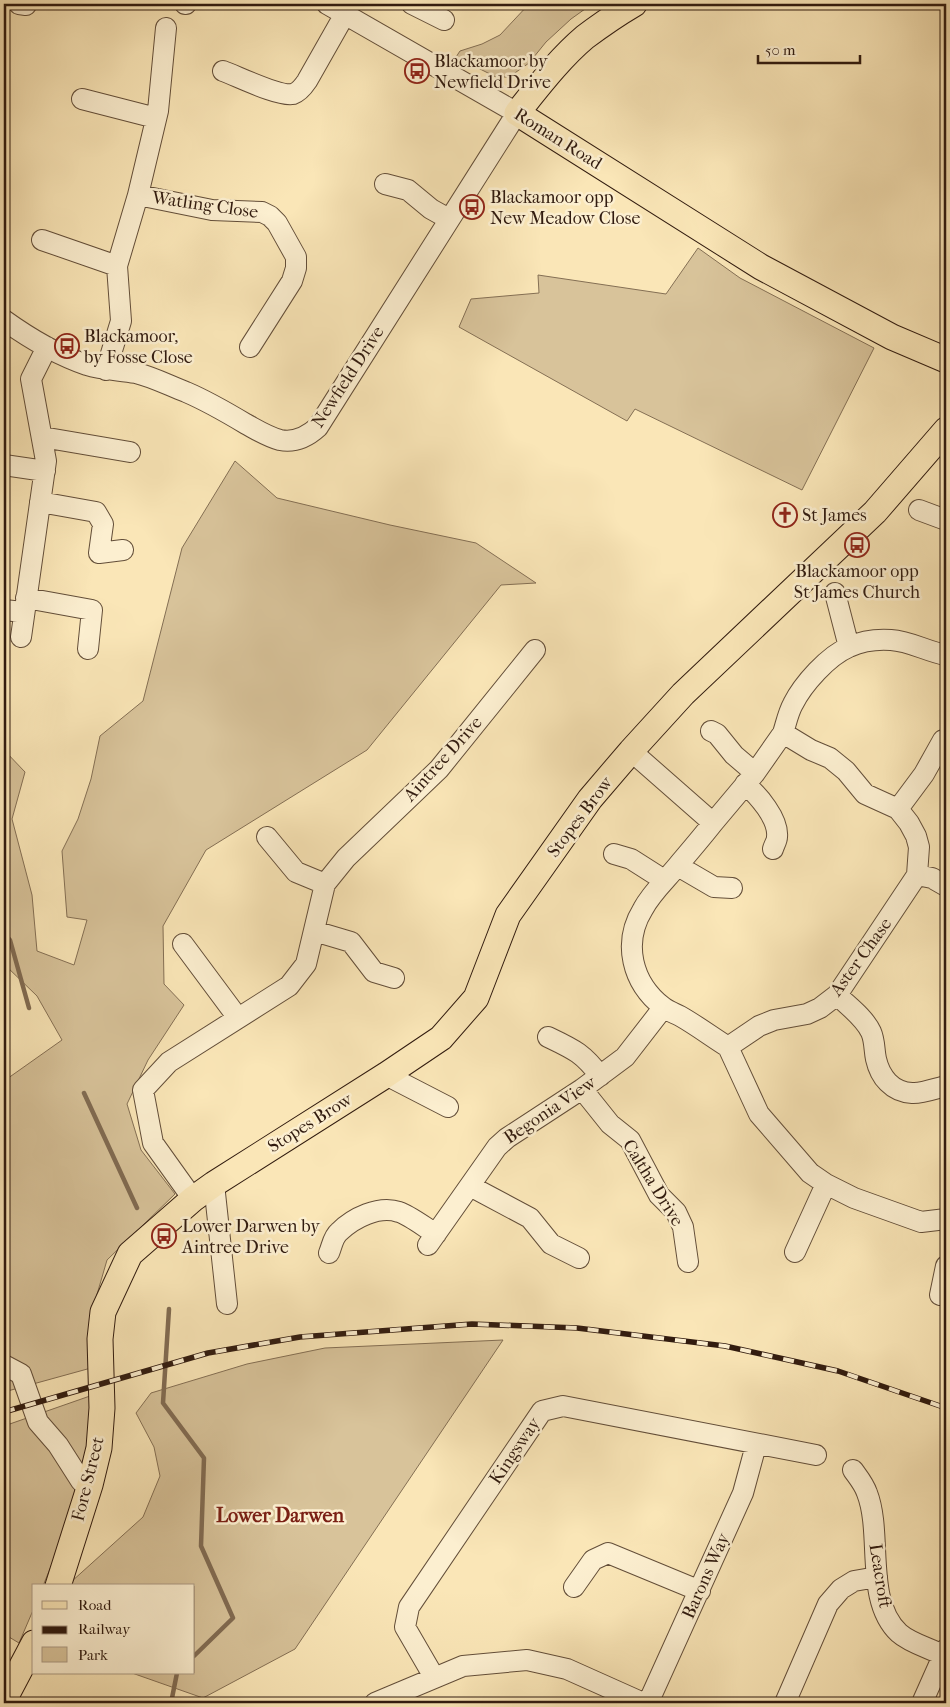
<svg xmlns="http://www.w3.org/2000/svg" width="950" height="1707" viewBox="0 0 950 1707" font-family="'IM FELL French Canon',serif">
  <style>
    .green { fill: #d8c39a; stroke: #846f54 }
    .lines { fill: none; stroke-linecap: round; stroke-linejoin: round }
    .stream { stroke: #816b52; stroke-width: 4.5 }
    .minor-casing { stroke: #634e39; stroke-width: 22 }
    .major-casing { stroke: #311b0f; stroke-width: 27 }
    .minor { stroke: #fcefd0; stroke-width: 20 }
    .major { stroke: #fae6b7; stroke-width: 25 }
    .rail-casing { stroke: #311b0f; stroke-width: 5.5 }
    .rail { stroke: #fcefd0; stroke-width: 4; stroke-dasharray: 11; stroke-linecap: butt }
    .labels { text-anchor: middle; dominant-baseline: central; stroke-width: 5; stroke-linejoin: round; paint-order: stroke }
    .poi-label { font-size: 18px; fill: #311b0f; stroke: #fcefd0; text-anchor: start }
    .street-label { font-size: 18px; fill: #311b0f; stroke: #fcefd0 }
    .quarter-label { font-size: 20px; font-weight: bold; fill: #7a1f14; stroke: #fcefd0 }
  </style>
  <rect width="100%" height="100%" fill="#fae6b7"/>
  <filter id="stains"><feTurbulence type="fractalNoise" baseFrequency=".004" numOctaves="4"/><feColorMatrix values="0 0 0 0 .2 0 0 0 0 .09 0 0 0 0 .02 0 0 0 .5 -.17"/></filter>
  <radialGradient id="worn" r=".72"><stop offset=".6" stop-color="#630" stop-opacity="0"/><stop offset="1" stop-color="#630" stop-opacity=".3"/></radialGradient>
  <!-- green -->
  <path class="green" d="M529,4H592L571,19L546,42L529,63L509,77H496L456,57L460,51L482,44L500,35Z
    M698,248L740,278L874,348L802,490L635,409L627,421L459,327L471,299L539,293L538,275L666,294Z
    M235,461L277,498L390,525L476,543L536,583L501,585L367,750L206,850L163,926L164,984L184,1005L148,1060L127,1104L141,1150L175,1194L107,1260L91,1315V1368L4,1392V1081L62,1040L37,996L4,964V750L25,772L12,819L32,895L37,951L74,965L87,920L67,917L62,851L78,819L91,779L100,736L143,701L182,548Z
    M503,1340L295,1649L203,1698L132,1673H194V1586H69L71,1582L143,1517L160,1476L154,1447L136,1413L151,1393L247,1364L325,1348Z
    M90,1396L89,1457L56,1554L43,1586H34V1608L19,1643L4,1634V1426Z"/>
  <g class="lines">
    <!-- stream -->
    <path class="stream" d="M4,934L10,940L29,1008
      M84,1093L137,1208
      M169,1309L163,1403L204,1458L201,1546L233,1618L194,1656
      M171,1703L177,1673"/>
    <defs>
      <path id="minor" d="M19,4L26,5
        M185,4H186
        M412,4L444,20
        M223,71C237,76 279,97 293,94C299,92 303,87 307,81L345,14
        M82,99L156,118
        M385,184L408,190L431,209L449,219
        M138,195L212,210L262,212L270,216L277,223L296,257V268L292,281L250,347
        M42,240L117,266
        M4,320C29,338 58,355 87,365C103,370 120,370 136,373C153,377 170,386 186,392C207,401 226,412 246,424C257,430 268,437 280,440C295,443 307,437 318,427L517,113L327,4
        M106,370L121,321L117,266L138,195L158,111L166,28
        M42,437L130,452
        M4,465L45,471
        M40,502L96,512L103,524L99,553L123,550
        M919,510L946,520
        M835,593L849,647
        M26,598L92,610L88,649
        M4,610L23,612
        M21,637L46,461L31,379L47,347
        M711,731L717,734L734,755L755,773
        M783,733C786,724 788,713 793,704C803,684 828,656 849,647C862,641 877,639 891,640C910,641 928,652 946,655
        M631,751L713,823C702,837 690,851 679,864C667,879 652,892 643,909C622,943 632,983 663,1007C668,1011 674,1013 680,1016C696,1025 712,1037 728,1047
        M745,784C758,795 779,819 777,837C777,841 774,845 773,849
        M898,809L924,774L943,740
        M713,823L755,773L783,733L811,750L830,758L846,771L865,794L898,809L909,823L916,836L919,847L917,875L837,995L820,1008L807,1014L774,1020L759,1026L728,1047
        M267,837L296,872L325,884
        M614,854L631,859L664,880
        M678,866L714,887L732,888
        M917,875L932,878L946,886
        M314,931L351,942L374,972L394,978
        M183,944L238,1018
        M837,995C848,1006 864,1017 871,1032C875,1041 874,1050 876,1059C880,1077 892,1092 912,1093C921,1094 937,1088 946,1086
        M548,1037C573,1049 583,1053 600,1076
        M728,1047L759,1114L810,1173L826,1184L854,1198L921,1222L946,1219
        M386,1075L448,1107
        M582,1089L610,1124L630,1140L659,1195L676,1212L683,1227L688,1262
        M214,1184L227,1304
        M470,1186L530,1218L551,1244L579,1258
        M193,1199L153,1143L143,1090L169,1062L289,986L306,964L325,884L346,858L439,769L535,650
        M428,1245L497,1147L507,1138L582,1089L625,1057L663,1008
        M795,1252L826,1184
        M329,1253C332,1246 333,1237 339,1232C353,1218 379,1205 399,1212C409,1215 426,1228 436,1234
        M940,1295L946,1266
        M4,1365L21,1374L38,1422L58,1445L81,1481L90,1485
        M853,1470C858,1477 864,1484 867,1493C883,1534 864,1600 899,1633C910,1643 929,1648 943,1655
        M574,1587L593,1560L608,1553L700,1591
        M434,1677L405,1627L409,1607L542,1411L563,1406L816,1455
        M375,1703L463,1666L527,1660L567,1669L643,1703
        M648,1703L743,1493L756,1445
        M785,1703L828,1604L841,1589L854,1581L877,1577
        M922,1703L946,1649"/>
      <path id="major" d="M634,4C617,14 601,25 585,37C559,59 538,87 517,113L761,267L892,337L946,360
        M58,1586L90,1485L99,1448L102,1408L100,1339L103,1312L130,1254L193,1199L214,1184L386,1075L441,1038L476,998L508,915L590,799L631,751L683,694L875,512L946,430
        M4,1700L34,1643"/>
    </defs>
    <!-- minor casing -->
    <use href="#minor" class="minor-casing"/>
    <!-- major casing -->
    <use href="#major" class="major-casing"/>
    <!-- minor -->
    <use href="#minor" class="minor"/>
    <!-- major -->
    <use href="#major" class="major"/>
    <defs>
      <path id="rail" d="M4,1412L208,1353L300,1337L472,1324L577,1328L725,1346L838,1371L946,1408"/>
    </defs>
    <!-- rail casing -->
    <use href="#rail" class="rail-casing"/>
    <!-- rail -->
    <use href="#rail" class="rail"/>
  </g>
  <!-- icons -->
  <defs>
    <symbol id="bus-ring" viewBox="-11 -11 22 22"><circle r="9.5" fill="#fcefd0" stroke="#8f2418" stroke-width="1.5"/><path d="M-5-6H5V4H4V6H2V4H-2V6H-4V4H-5ZM-3.5-4V0h7V-4ZM-3.5 1.2v1.5H-2V1.2ZM2 1.2v1.5H3.5V1.2Z" fill="#8f2418"/></symbol>
    <symbol id="church-ring" viewBox="-11 -11 22 22"><circle r="9.5" fill="#fcefd0" stroke="#8f2418" stroke-width="1.5"/><path d="M-1.2-6h2.4v3.5h3.3v2.4h-3.3V6h-2.4V-.1h-3.3v-2.4h3.3Z" fill="#8f2418"/></symbol>
  </defs>
  <g fill-rule="evenodd">
    <use href="#bus-ring" x="403" y="57" width="28" height="28"/>
    <use href="#bus-ring" x="458" y="193" width="28" height="28"/>
    <use href="#bus-ring" x="53" y="332" width="28" height="28"/>
    <use href="#church-ring" x="771" y="501" width="28" height="28"/>
    <use href="#bus-ring" x="843" y="531" width="28" height="28"/>
    <use href="#bus-ring" x="150" y="1222" width="28" height="28"/>
  </g>
  <g class="labels">
    <!-- poi labels -->
    <g class="poi-label">
      <text x="434" y="61">Blackamoor by<tspan x="434" dy="21">Newfield Drive</tspan></text>
      <text x="490" y="197">Blackamoor opp<tspan x="490" dy="21">New Meadow Close</tspan></text>
      <text x="84" y="336">Blackamoor,<tspan x="84" dy="21">by Fosse Close</tspan></text>
      <text x="802" y="515">St James</text>
      <text x="857" y="571" text-anchor="middle">Blackamoor opp<tspan x="857" dy="21">St James Church</tspan></text>
      <text x="182" y="1226">Lower Darwen by<tspan x="182" dy="21">Aintree Drive</tspan></text>
    </g>
    <!-- street labels -->
    <g class="street-label">
      <text transform="translate(558 139) rotate(32)">Roman Road</text>
      <text transform="translate(205 205) rotate(8)">Watling Close</text>
      <text transform="translate(348 377) rotate(-57)">Newfield Drive</text>
      <text transform="translate(443 759) rotate(-48)">Aintree Drive</text>
      <text transform="translate(580 817) rotate(-53)">Stopes Brow</text>
      <text transform="translate(861 957) rotate(-54)">Aster Chase</text>
      <text transform="translate(550 1110) rotate(-34)">Begonia View</text>
      <text transform="translate(310 1123) rotate(-32)">Stopes Brow</text>
      <text transform="translate(653 1183) rotate(58)">Caltha Drive</text>
      <text transform="translate(515 1451) rotate(-56)">Kingsway</text>
      <text transform="translate(88 1479) rotate(-76)">Fore Street</text>
      <text transform="translate(706 1576) rotate(-66)">Barons Way</text>
      <text transform="translate(880 1576) rotate(81)">Leacroft</text>
    </g>
    <!-- quarter labels -->
    <g class="quarter-label">
      <text x="280" y="1515">Lower Darwen</text>
    </g>
  </g>
  <!-- margin -->
  <rect width="950" height="1707" fill="none" stroke="#fae6b7" stroke-width="20"/>
  <rect x="5" y="5" width="940" height="1697" fill="none" stroke="#311b0f" stroke-width="2.5"/>
  <rect x="10" y="10" width="930" height="1687" fill="none" stroke="#311b0f"/>
  <!-- legend -->
  <rect x="32" y="1584" width="162" height="90" fill="#fcefd0" stroke="#ab9a83"/>
  <rect x="42" y="1601" width="25" height="8" fill="#fae6b7" stroke="#ab9a83"/>
  <text x="78" y="1610" font-size="15" fill="#311b0f">Road</text>
  <rect x="42" y="1626" width="25" height="8" fill="#311b0f" stroke="#ab9a83"/>
  <text x="78" y="1634" font-size="15" fill="#311b0f">Railway</text>
  <rect x="42" y="1647" width="25" height="15" fill="#d8c39a" stroke="#ab9a83"/>
  <text x="78" y="1660" font-size="15" fill="#311b0f">Park</text>
  <!-- scale -->
  <path d="M758 55v8h102v-8" fill="none" stroke="#311b0f" stroke-width="2.5"/>
  <text x="765" y="55" font-size="15" fill="#311b0f" stroke="#fcefd0" stroke-width="4" paint-order="stroke">50 m</text>
  <rect width="100%" height="100%" filter="url(#stains)"/>
  <rect width="100%" height="100%" fill="url(#worn)"/>
</svg>
